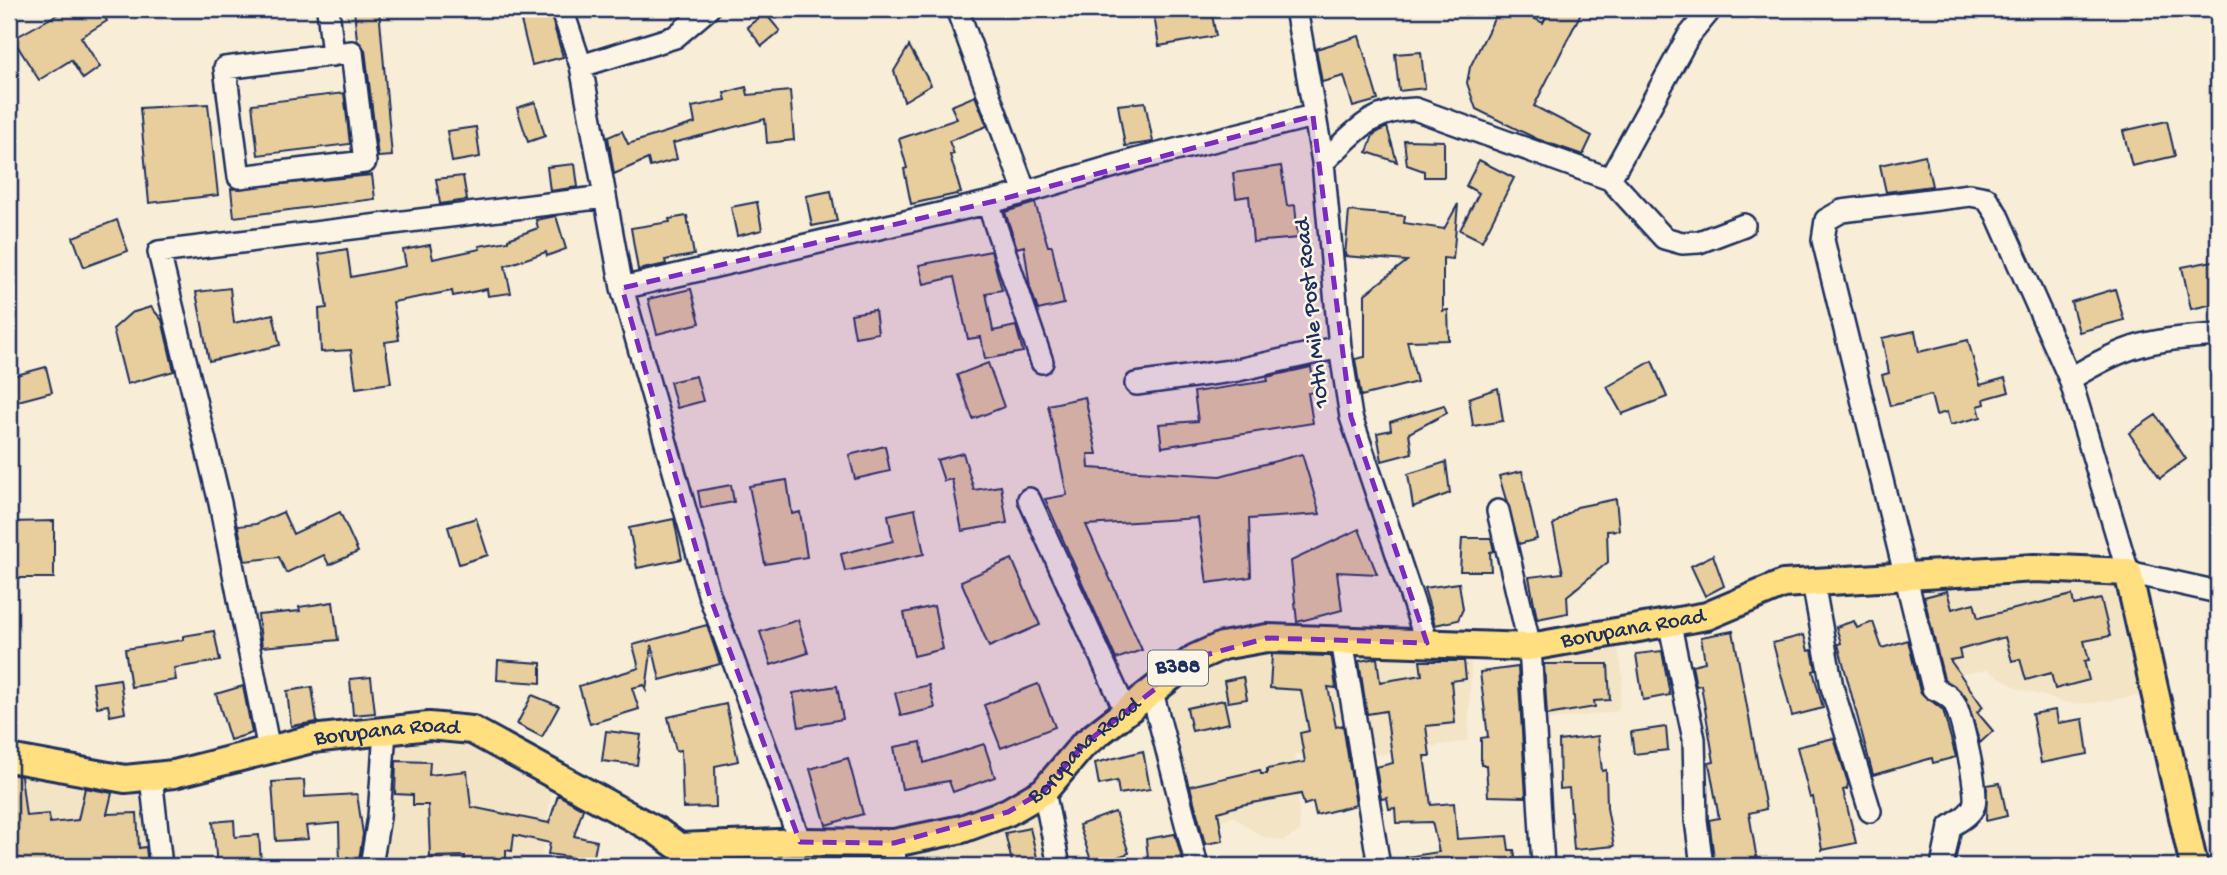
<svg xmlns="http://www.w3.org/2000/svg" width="2227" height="875" viewBox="0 0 2227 875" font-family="'Gochi Hand',sans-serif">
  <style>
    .built { fill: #f3e4c6 }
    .building { fill: #e8ce9d; stroke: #1b2f5e; stroke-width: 2 }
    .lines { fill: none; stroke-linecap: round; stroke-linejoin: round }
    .minor-casing { stroke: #1b2f5e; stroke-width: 26 }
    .major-casing { stroke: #1b2f5e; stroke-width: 32 }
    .minor { stroke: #fcf5e5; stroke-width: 21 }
    .major { stroke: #ffdf80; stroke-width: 26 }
    .marked { fill: #7b2cbf; fill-opacity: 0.2; stroke: #7b2cbf; stroke-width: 5; stroke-dasharray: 14 9; stroke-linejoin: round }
    .labels { text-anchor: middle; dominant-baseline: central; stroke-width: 5; stroke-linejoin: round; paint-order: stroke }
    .shield { fill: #fcf5e5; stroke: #5e6a86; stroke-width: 2 }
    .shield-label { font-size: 21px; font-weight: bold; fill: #1b2f5e }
    .street-label { font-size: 23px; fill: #1b2f5e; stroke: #fcf5e5 }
  </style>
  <rect width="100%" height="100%" fill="#f8edd7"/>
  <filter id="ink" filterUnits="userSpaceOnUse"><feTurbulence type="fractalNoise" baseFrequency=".0143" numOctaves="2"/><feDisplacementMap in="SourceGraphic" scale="14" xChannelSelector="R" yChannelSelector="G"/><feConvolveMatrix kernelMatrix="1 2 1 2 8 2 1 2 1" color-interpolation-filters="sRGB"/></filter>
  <g filter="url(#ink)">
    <!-- built -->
    <path class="built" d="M2128,572L2155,693L2093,703H2068L2019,689L1988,670L1966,673L1933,688L1904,575Z
      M1615,631L1623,677L1618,711L1537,722L1530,647Z
      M1472,644L1468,741L1361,757L1295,754L1300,831L1283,841L1261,836L1234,817L1188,828L1152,692L1222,646Z
      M429,726L554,775L540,866H371L385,730Z
      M9,759L144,777L173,838L174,866H9Z
      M1044,791L1059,866H767V843L867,845Z"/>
    <!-- building -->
    <path class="building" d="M67,9H100L107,21L81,37L100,67L83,79L71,60L39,80L13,39Z
      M354,9H379L392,156L378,157L365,50L357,40Z
      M518,9H549L563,57L532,65Z
      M1153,9H1211L1216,36L1159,46Z
      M1499,9H1516L1543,23L1550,9H1583L1534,106L1592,136L1583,155L1537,139L1476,109L1467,83L1470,67Z
      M765,13L780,31L762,46L747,27Z
      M1359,36L1378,100L1353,107L1344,76L1322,82L1316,49Z
      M909,46L931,85L904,101L894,71Z
      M1421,52L1425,88L1399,91L1395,54Z
      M746,87L748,95L790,91L794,140L767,143L765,119L673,143L677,159L650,167L648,159L614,174L608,137L622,131L628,144L695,123L692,107L726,100L724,93Z
      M344,93L350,144L258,155L252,104Z
      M975,96L987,126L949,141L954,154L950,155L961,193L911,204L904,169L907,168L899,139L957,119L951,106Z
      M535,102L545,136L528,142L517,108Z
      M1145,102L1153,142L1125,146L1118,105Z
      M208,104L218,195L149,203L140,108Z
      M2167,121L2175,156L2132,166L2123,131Z
      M476,127L480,157L452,162L447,131Z
      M1387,127L1397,162L1367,152L1373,135Z
      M1404,140L1444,141V177H1424V171L1407,165Z
      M1925,155L1932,186L1886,192L1880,165Z
      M1479,160L1514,178L1482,241L1460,230L1479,193L1466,186Z
      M575,164L578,187L550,191L547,167Z
      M1281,166L1287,206L1295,205L1298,238L1253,242L1249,196L1236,198L1233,173Z
      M372,175L375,199L234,217L231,189Z
      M463,176L467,200L440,204L436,179Z
      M831,191L837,221L812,226L806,196Z
      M757,202L762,230L737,236L731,207Z
      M1035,203L1048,246H1052L1064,304L1038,310L1030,287L1024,246L1017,248L1005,212Z
      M1458,204L1453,259L1443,258V311L1448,310L1449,340L1407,341L1417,382L1361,396L1355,359L1365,357V294L1407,261L1345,256L1349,211L1405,216L1404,223L1444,229Z
      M556,216L566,249L547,256L546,252L505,266L511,293L488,296L487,289L453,296L452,291L393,302L399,340L385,342L391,383L356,388L351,350L321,352L319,309L327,308L319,254L347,249L351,277L406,266L403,250L430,245L433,259L480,249L479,246L508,241V239L538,228L536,220Z
      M687,216L694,255L665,260L666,264L638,270L631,228L670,222L669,219Z
      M117,220L128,251L84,267L73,237Z
      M991,251L1002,290L986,293L993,331L1016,326L1023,352L985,359L981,337L968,339L954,277L924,284L919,265Z
      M2218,260V303L2191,309L2182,267Z
      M230,288L234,323L273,314L280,345L209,361L196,292Z
      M691,289L700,323L657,334L648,299Z
      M2115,289L2124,320L2079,332L2071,302Z
      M151,307L162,320L174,371L127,384L113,329L131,313Z
      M875,310L878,333L855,337L851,314Z
      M1915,331L1919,352L1968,340L1980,385L2005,378L2009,392L1984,399L1985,404L1978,406L1981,417L1950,425L1947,412L1936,415L1931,395L1890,406L1882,375L1889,373L1882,338Z
      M1652,361L1667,397L1622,414L1607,387Z
      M988,363L1004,407L973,419L957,375Z
      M46,367L52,392L14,402L9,377Z
      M1311,367L1315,392L1308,393L1313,423L1162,447L1159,424L1198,421L1194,392L1268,381L1267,377Z
      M696,376L703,401L677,408L670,382Z
      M1498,388L1503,421L1473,426L1469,398Z
      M1085,397L1097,454H1088L1089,468L1220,476L1302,454L1320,514L1249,519L1251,577L1207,583L1198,518L1086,525L1142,650L1116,659L1045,499L1067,495L1048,405Z
      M1444,405L1447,413L1409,433L1412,453L1382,461L1377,433L1391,430L1390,422Z
      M2156,415L2186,459L2160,478L2129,433Z
      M885,446L890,471L855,479L849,455Z
      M963,453L974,490L1001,486L1007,523L962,531L952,479L944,481L937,460Z
      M1446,462L1450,493L1413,507L1408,474Z
      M1522,471L1537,539L1519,544L1499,476Z
      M787,480L792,514L800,512L807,557L765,564L749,486Z
      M731,485L734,502L701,508L698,491Z
      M1616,499L1619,530L1607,531L1608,562L1567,596L1568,613L1537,619L1529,577L1563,573L1553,525L1577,507Z
      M915,509L924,554L845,571L841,554L893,541L888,515Z
      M283,512L293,534L340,512L358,552L329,565L324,555L286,573L279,557L245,561L238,526L256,524Z
      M476,518L488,555L459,564L448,527Z
      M674,519L682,559L637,568L629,528Z
      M54,521V578H9V522Z
      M1359,529L1377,574L1337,572L1342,610L1297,622L1291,561Z
      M1462,538H1491L1494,551L1490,552L1491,571H1460Z
      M1713,555L1724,586L1705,596L1691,566Z
      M1012,559L1040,625L989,647L961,581Z
      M1459,583L1463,609L1458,620L1435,625L1424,588Z
      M1947,591L1952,609L1974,603L1978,618L2072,595L2074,605L2101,599L2110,636L2084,641L2089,660L2084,661L2089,680L2055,689L2051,673L2026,680L2020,659L2012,661L2005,637L1959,650L1961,658L1950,660L1983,707L1977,712L1993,731L1980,743L1966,697L1944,679L1924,597Z
      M333,602L338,640L262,647L258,615L300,611L299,607Z
      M934,606L943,649L914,656L904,613Z
      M798,620L808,653L771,665L760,632Z
      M1854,621L1857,628L1873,622L1882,648L1908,640L1920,692L1943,710L1956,757L1933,763L1932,758L1873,775L1838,644L1841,643L1836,627Z
      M707,625L720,664L660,680L652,645L646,690L644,685L632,688L639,709L590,724L579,686L639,668L633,645Z
      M214,631L220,661L174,668L176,680L131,687L125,649L183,640V636Z
      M1733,631L1766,809L1749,813L1758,866H1715L1709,820L1719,818L1709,763L1714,762L1701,685L1696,686L1692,665L1705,662L1701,637Z
      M1804,635L1808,651L1812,650L1816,670L1813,671L1823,708L1792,716L1773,643Z
      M1662,651L1670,695L1643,700L1636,654Z
      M1272,654L1329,656L1332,659L1336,688L1328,687L1336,727L1343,725L1356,805L1316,815L1313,802L1304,805L1301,794L1241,805L1218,812L1223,841L1205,844L1190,786L1260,770L1261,774H1267V769L1305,762L1300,733L1309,731L1301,690L1270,688Z
      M1377,658L1380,682L1422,675L1420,661H1464L1466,679L1451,681L1455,723L1426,726L1430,756H1424L1431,805L1454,803L1457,839L1507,836L1509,850H1514L1517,866H1407L1406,857L1439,852L1432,822L1396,823L1395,808L1389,809L1387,798L1381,799L1376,767L1393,763L1386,711L1367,714L1359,661Z
      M498,660L541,663V683L497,680Z
      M1544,664H1608L1610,700L1594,701L1595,707L1547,715Z
      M1518,667L1526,797L1488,796L1486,765H1481V738L1488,737L1480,672Z
      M371,677L375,713L353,715L350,679Z
      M1243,677L1247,699L1228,702L1224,681Z
      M120,679L125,713L110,716L108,705L97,707L93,683Z
      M1038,684L1055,727L1001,748L984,705Z
      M929,685L935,708L901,716L895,693Z
      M243,686L252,733L230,740L216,694Z
      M837,686L843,719L799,727L793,693Z
      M312,687L317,722L291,726L287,691Z
      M532,695L559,706L542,737L517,724Z
      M1224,700L1229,723L1192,731L1187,708Z
      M726,704L738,761L715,766L716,807L683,808L681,750L676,751L668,717Z
      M2056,710L2058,723L2083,719L2088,754L2041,763L2032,714Z
      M1666,727L1668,750L1634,754L1631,732Z
      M606,731L641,735L637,765L602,761Z
      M1598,736L1602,771L1606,770L1607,808L1614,846L1574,850L1569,788L1560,789L1559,741Z
      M1834,738L1848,783L1847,789L1843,790L1856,843L1822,850L1813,797L1810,798L1797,747Z
      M921,742L924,763L984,744L995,777L953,792L949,781L902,789L894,747Z
      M1143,751L1150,789L1119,794L1117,781L1099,785L1095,763Z
      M848,758L863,814L826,825L810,769Z
      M396,761L430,762L429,775L467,771L471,807L549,823L558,795L583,809L574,836L597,841L592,866L569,861L570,857L548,854L550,843L514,835L512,851L506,850V866H465V856L430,857L428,805H413V795L395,794Z
      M9,774L21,776L26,816L49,814L50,823L78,820L85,788L112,793L107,814L137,813L139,848L146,847L148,866H9Z
      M304,780L305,797L357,794L363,834L358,866H340L339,823L306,826L308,839L276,841L272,782Z
      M2000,783L2007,816L1986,821L1987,785Z
      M1115,812L1129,853L1093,866L1079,825Z
      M234,820L235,837L259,835L261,863L217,866L213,822Z
      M1030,828L1039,866H1013L1005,833Z
      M1175,834L1184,866H1149L1146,839Z"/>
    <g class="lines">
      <defs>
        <path id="minor" d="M328,9L333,55
          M562,9L581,66L622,288L709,594L800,842
          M957,9L1025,192
          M1296,9L1323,162L1340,347L1351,417L1427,643
          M352,52L365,162L239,177L225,68Z
          M581,66L675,37L708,9
          M1323,162C1355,133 1369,110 1415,109L1610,179L1664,238L1682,243L1699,242L1744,225
          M1610,179L1688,37L1711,9
          M988,203L1042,362
          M622,288L995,201L1135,160L1313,116
          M2070,379C2128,343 2151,340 2218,335
          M1136,384L1238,370L1340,347
          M1029,499L1126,712
          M1498,511L1530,647L1543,866
          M1813,582L1832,687L1870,811
          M1669,621L1694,739L1696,820L1702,866
          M1342,640L1379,866
          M1152,692L1197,866
          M269,750L220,503L159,252L605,197
          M151,777L161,866
          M1044,791L1059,866
          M767,843V866
          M894,843L895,866
          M371,866L379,817L385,730
          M1942,866L1950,827C1958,821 1971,815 1974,805C1979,792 1962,719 1955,704C1950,695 1941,692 1933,688L1823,240L1826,220L1842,211L1970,195L1986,198L1996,213L2070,379L2128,572L2218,592"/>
        <g id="major">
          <path id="s1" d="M9,758L125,779L174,774L312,739L429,726L472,730L657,831L679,847L800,842L894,843L962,829L1008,812L1044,791L1083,745L1195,658L1222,646L1267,638L1530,647L1707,616L1783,584L2035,568L2128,572L2194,866"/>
        </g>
      </defs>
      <!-- minor casing -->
      <use href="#minor" class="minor-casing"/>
      <!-- major casing -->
      <use href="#major" class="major-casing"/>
      <!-- minor -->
      <use href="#minor" class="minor"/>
      <!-- major -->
      <use href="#major" class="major"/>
    </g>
  </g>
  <!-- marked area -->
  <path class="marked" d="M1313,116L1351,417L1427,643L1267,638L1195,658L1083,745L1044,791L1008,812L894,843L800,842L709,594L622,288L995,201Z"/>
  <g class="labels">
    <!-- shield labels -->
    <rect class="shield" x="1148" y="650.5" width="60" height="35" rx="5"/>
    <g class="shield-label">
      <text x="1178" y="668">B388</text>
    </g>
    <!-- street labels -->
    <g class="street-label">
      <text transform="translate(1313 313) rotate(-96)">10th Mile Post Road</text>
      <text stroke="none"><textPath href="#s1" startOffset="1729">Borupana Road</textPath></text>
      <text stroke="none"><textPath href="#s1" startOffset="385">Borupana Road</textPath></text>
      <text stroke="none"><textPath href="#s1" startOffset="1141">Borupana Road</textPath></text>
    </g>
  </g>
  <!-- margin -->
  <rect width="2227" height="875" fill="none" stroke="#fcf5e5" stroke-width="35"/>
  <rect x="18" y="18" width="2192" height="840" fill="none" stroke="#1b2f5e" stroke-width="2.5" filter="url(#ink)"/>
</svg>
